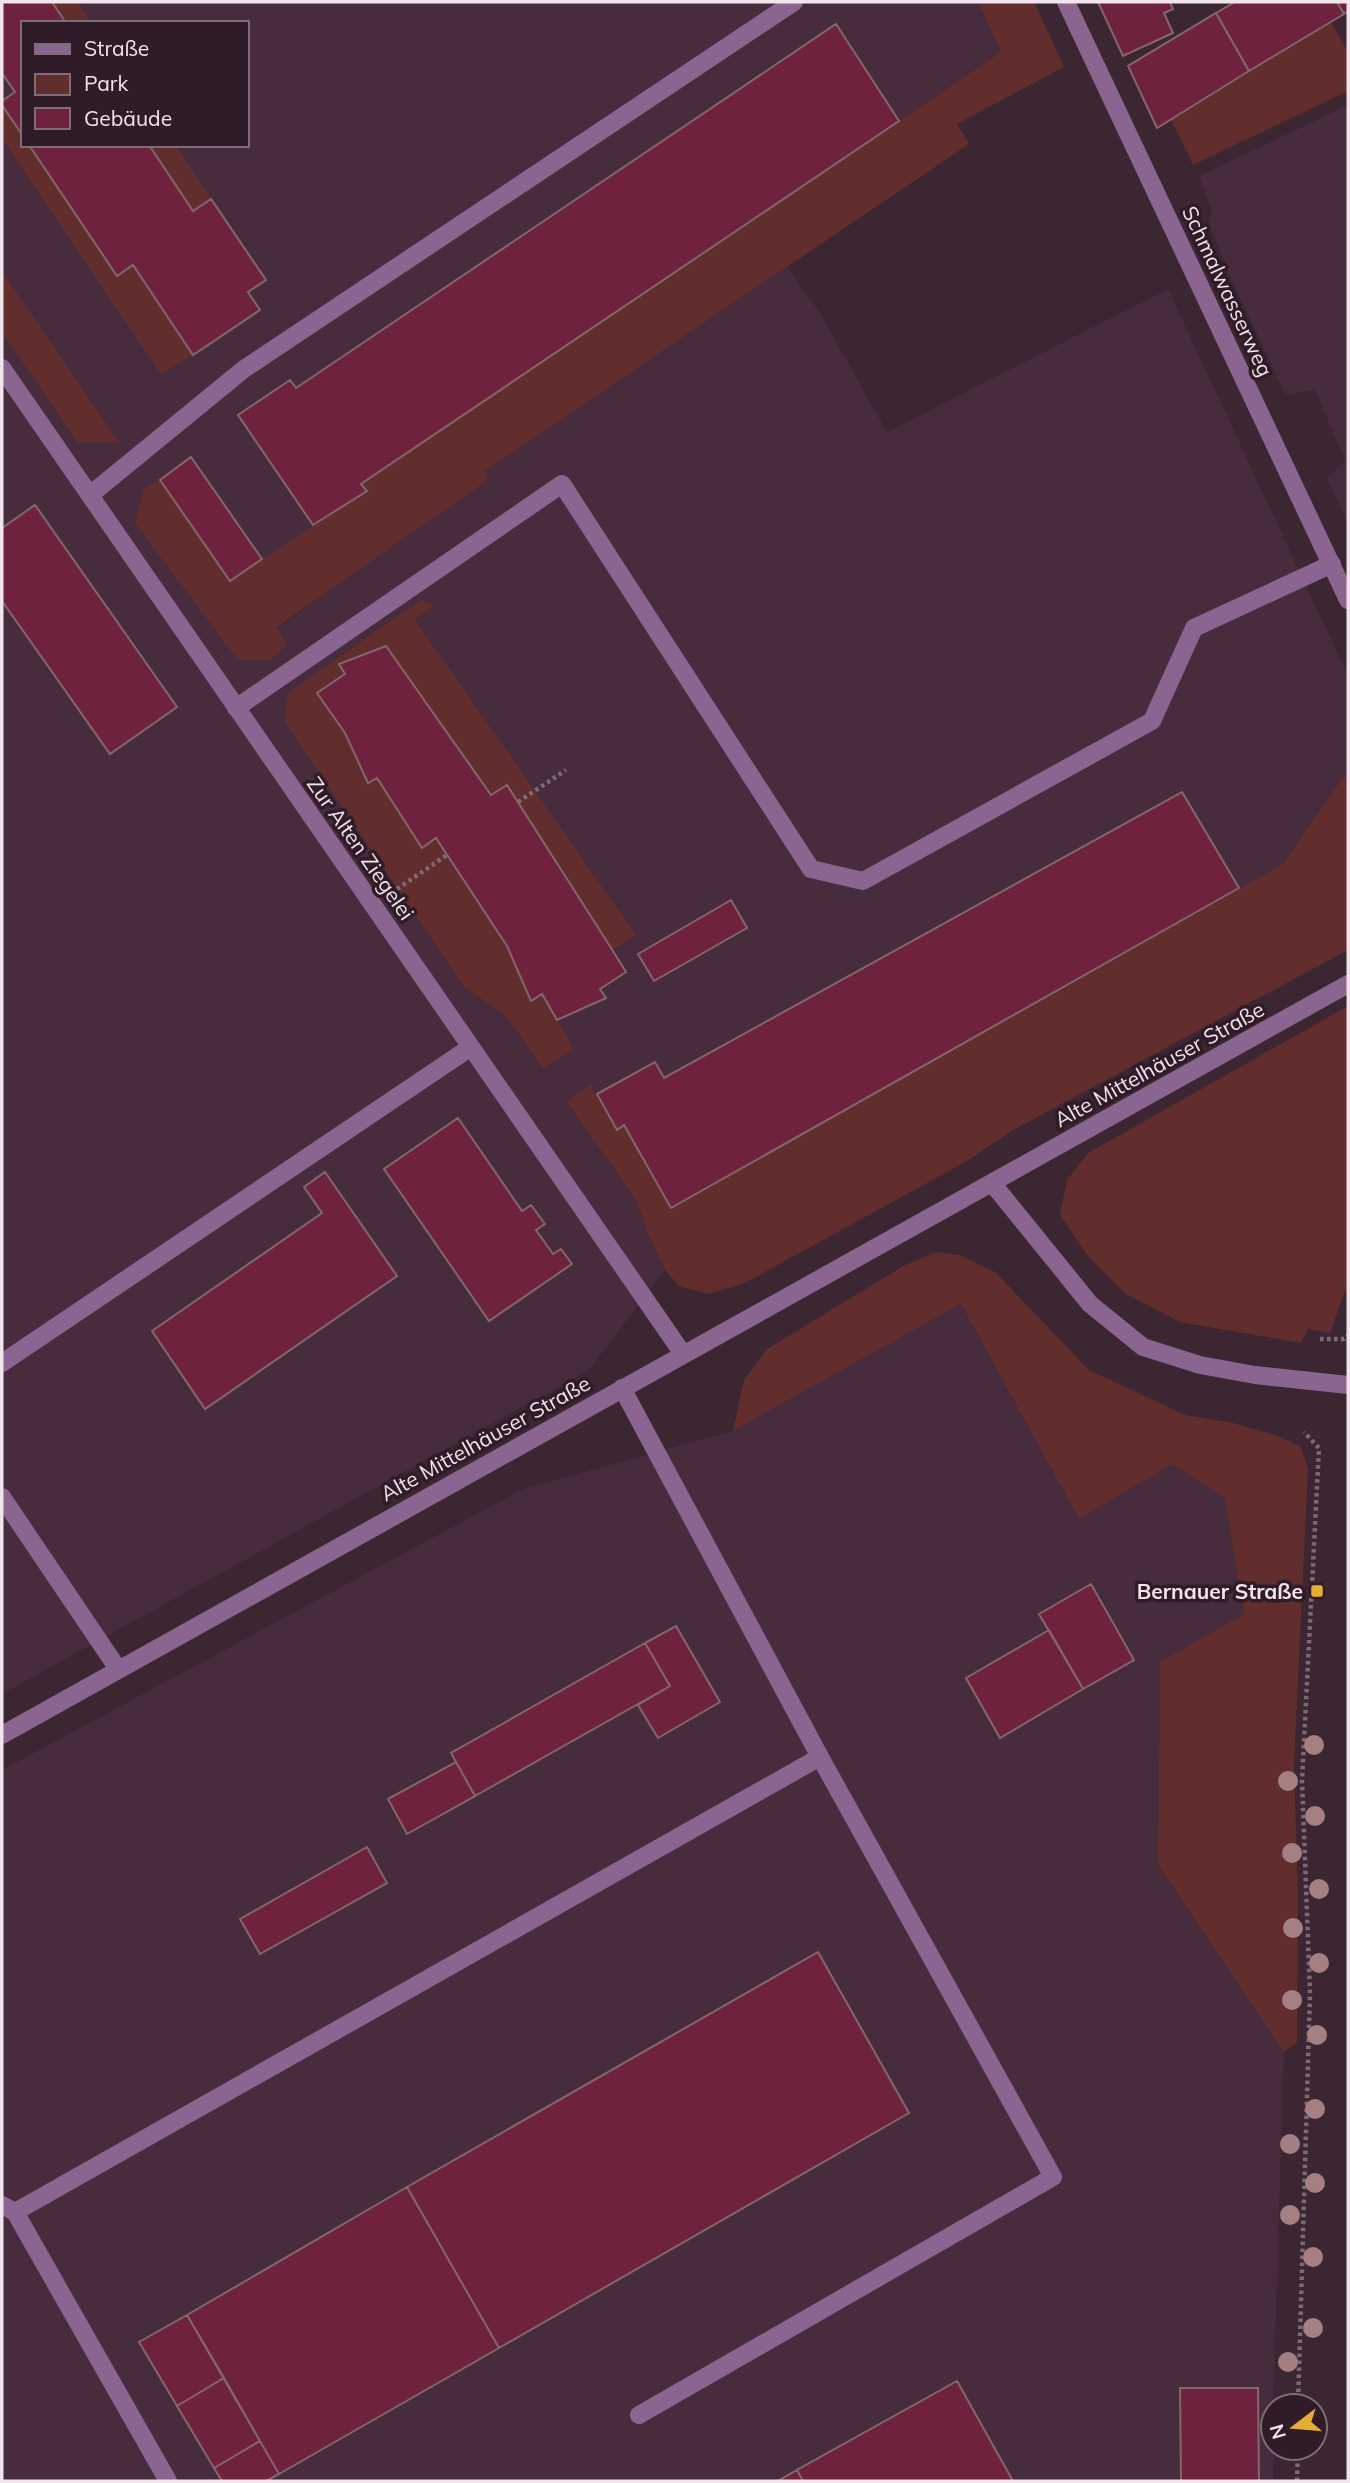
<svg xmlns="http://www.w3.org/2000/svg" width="1350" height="2483" viewBox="0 0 1350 2483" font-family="Mulish,sans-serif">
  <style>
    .built { fill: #472c3d; fill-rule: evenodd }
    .green { fill: #612e2d }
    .building { fill: #6f223d; stroke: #83676d; stroke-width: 2 }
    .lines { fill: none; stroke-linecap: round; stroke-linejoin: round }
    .path { stroke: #7d6a75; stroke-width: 4.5; stroke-dasharray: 3.5 3.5; stroke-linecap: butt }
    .minor { stroke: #8a658f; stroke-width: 18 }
    .tree { fill: #a48083 }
    .poi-dot { fill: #e6ad36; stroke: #301c28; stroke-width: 2.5 }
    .labels { text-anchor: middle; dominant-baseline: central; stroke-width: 7; stroke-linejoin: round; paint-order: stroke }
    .street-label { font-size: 21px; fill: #f2e4ec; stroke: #301c28 }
    .poi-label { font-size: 21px; font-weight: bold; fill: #f2e4ec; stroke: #301c28; text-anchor: end }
  </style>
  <rect width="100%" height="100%" fill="#3b2632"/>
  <!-- built -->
  <path class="built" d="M2,2H978L1001,52L362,483L367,491L230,581L160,480L144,488L287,645L277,628L488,479L484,472L787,267L820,313L887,432L1168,289L1348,676V777H1343L1283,864L671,1208L624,1126L617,1130L590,1084L567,1102L636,1200L648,1234L665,1270L589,1370L2,1694V331L118,441L2,271ZM23,23H247V145H23ZM435,605L414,620L636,935L613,951L600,989L605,998L557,1020L543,1068L505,1015L464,987L288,693Z
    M1348,105V524L1327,479L1345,460L1315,390L1286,395L1232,281L1208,222L1212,212L1199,176Z
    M961,1304L1079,1518L1172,1463L1225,1498L1244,1614L1160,1662L1158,1865L1284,2052L1273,2406V2481H2V1770L523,1489L733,1431Z"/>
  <!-- green -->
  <path class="green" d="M52,2H78L92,23H66Z
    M978,2H1034L1064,67L957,124L969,144L485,471L488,480L277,627L287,645L270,660H238L135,523L144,488L160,480L230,581L366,491L361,483L1001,52Z
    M1331,22L1348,52V91L1193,165L1171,120Z
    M2,105L23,136V145H29L116,275L133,265L193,355L161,374L2,139Z
    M149,145H175L211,199L193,211Z
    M2,271L119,442H77L2,332Z
    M421,600L435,605L415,620L636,935L613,950L626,972L600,989L606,998L558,1020L574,1050L543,1068L505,1015L464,987L285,722L288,693Z
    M1343,777H1348V950L1013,1130L969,1160L743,1284L708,1294L679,1286L665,1270L648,1234L636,1200L567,1102L590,1084L617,1129L624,1125L671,1207L1283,864Z
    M1348,1006V1283L1330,1333L1308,1329L1301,1343L1180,1322L1126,1294L1087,1255L1060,1215L1067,1180L1088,1153Z
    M937,1252L959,1255L995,1272L1089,1370L1185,1415L1233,1423L1279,1436L1301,1447L1308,1469L1294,1764L1298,1896L1297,2042L1284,2052L1158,1865L1160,1662L1244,1614L1225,1498L1172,1464L1079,1519L961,1304L733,1431L744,1380L767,1349L905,1265Z"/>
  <!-- building -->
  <path class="building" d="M2,2H52L66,23H23V136L2,105V101L15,92L2,73Z
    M1098,2H1170L1173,9L1164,13L1173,33L1123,56Z
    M1235,2H1337L1344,14L1249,71L1216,13Z
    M1337,2H1348V11L1344,14Z
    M1216,13L1249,71L1157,128L1128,66Z
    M836,24L899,121L361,484L367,491L313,525L238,415L290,380L296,388Z
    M29,145H149L193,211L211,199L266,280L248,292L260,310L193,355L133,265L117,276Z
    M191,457L262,559L230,581L160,480Z
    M35,505L177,707L110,754L2,601V528Z
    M386,646L491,795L507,785L613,951L626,972L600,989L606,998L557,1020L542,994L531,1001L507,946L436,838L422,848L377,778L368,783L345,733L317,693L345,674L339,664Z
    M1182,792L1239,888L671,1208L624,1125L617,1130L597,1094L655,1062L664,1078Z
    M731,900L747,928L654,981L638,954Z
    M458,1118L522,1211L531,1205L545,1224L536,1230L553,1254L561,1249L572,1264L489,1321L384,1169Z
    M325,1172L397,1276L205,1409L152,1331L322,1213L304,1187Z
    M1091,1584L1134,1660L1083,1689L1039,1614Z
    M676,1626L720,1702L658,1738L638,1705L670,1686L645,1643Z
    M1049,1630L1083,1689L1000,1738L966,1678Z
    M645,1643L670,1686L475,1796L451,1753Z
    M456,1762L475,1796L407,1834L388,1799Z
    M367,1847L387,1883L260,1954L240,1919Z
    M818,1952L909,2113L499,2348L407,2187Z
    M407,2187L499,2348L279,2474L187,2315Z
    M187,2315L224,2378L177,2406L139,2342Z
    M224,2378L260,2441L214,2468L177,2406Z
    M957,2381L1013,2481H803L797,2470Z
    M1180,2388H1258L1259,2481H1181Z
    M260,2441L279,2474L266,2481H222L214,2468Z
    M797,2470L803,2481H778Z"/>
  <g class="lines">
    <!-- path -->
    <path class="path" d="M518,802L566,770
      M397,889L447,855
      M1320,1339H1344L1348,1335
      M1298,2406L1310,1993L1302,1780L1319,1448L1304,1432
      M1297,2481L1298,2448"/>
    <!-- minor -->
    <path class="minor" d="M1066,2L1348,600
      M2,368L683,1354
      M90,495L244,369L794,2
      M236,708L562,484L811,869L863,881L1152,721L1194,628L1332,564
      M992,1183L1090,1304L1143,1347L1200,1365L1255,1375L1348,1385
      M2,1363L471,1047
      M2,1497L118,1669
      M2,1735L1348,984
      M2,2205L15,2212L820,1757L622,1388
      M15,2212L168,2481
      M639,2415L1053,2177L820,1757"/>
  </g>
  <!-- trees -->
  <g class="tree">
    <circle cx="1314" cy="1745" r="10"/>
    <circle cx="1288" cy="1781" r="10"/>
    <circle cx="1315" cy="1816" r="10"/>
    <circle cx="1292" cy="1853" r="10"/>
    <circle cx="1319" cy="1889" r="10"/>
    <circle cx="1293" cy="1928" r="10"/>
    <circle cx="1319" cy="1963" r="10"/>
    <circle cx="1292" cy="2000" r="10"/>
    <circle cx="1317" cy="2035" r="10"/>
    <circle cx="1315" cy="2109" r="10"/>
    <circle cx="1290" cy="2144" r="10"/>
    <circle cx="1315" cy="2183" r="10"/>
    <circle cx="1290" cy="2215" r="10"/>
    <circle cx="1313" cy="2257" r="10"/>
    <circle cx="1313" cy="2328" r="10"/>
    <circle cx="1288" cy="2362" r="10"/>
  </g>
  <!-- markers -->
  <rect class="poi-dot" x="1310" y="1584" width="14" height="14" rx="3.5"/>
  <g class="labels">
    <!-- street labels -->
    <g class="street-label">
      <text transform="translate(1228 291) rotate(65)">Schmalwasserweg</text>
      <text transform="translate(361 848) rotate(55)">Zur Alten Ziegelei</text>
      <text transform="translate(1159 1064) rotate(-29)">Alte Mittelhäuser Straße</text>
      <text transform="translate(485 1438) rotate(-29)">Alte Mittelhäuser Straße</text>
    </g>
    <!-- poi labels -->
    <g class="poi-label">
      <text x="1303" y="1591">Bernauer Straße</text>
    </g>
  </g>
  <!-- border -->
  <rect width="1350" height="2483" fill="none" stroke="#f2e4ec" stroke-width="7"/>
  <!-- legend -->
  <rect x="21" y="21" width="228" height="126" fill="#301c28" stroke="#7e6c76" stroke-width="2"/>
  <rect x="35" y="44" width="35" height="10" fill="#8a658f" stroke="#7e6c76" stroke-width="2"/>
  <text x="84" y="56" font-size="21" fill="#f2e4ec">Straße</text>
  <rect x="35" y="74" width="35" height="21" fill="#612e2d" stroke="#7e6c76" stroke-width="2"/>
  <text x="84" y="91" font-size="21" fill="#f2e4ec">Park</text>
  <rect x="35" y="108" width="35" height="21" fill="#6f223d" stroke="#7e6c76" stroke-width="2"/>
  <text x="84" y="126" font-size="21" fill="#f2e4ec">Gebäude</text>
  <!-- north arrow -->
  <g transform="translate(1294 2427) rotate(254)"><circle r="33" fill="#301c28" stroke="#7e6c76" stroke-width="2"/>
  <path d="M0-5L12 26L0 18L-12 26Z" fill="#e6ad36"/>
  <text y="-10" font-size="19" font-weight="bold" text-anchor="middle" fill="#f2e4ec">N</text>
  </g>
</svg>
